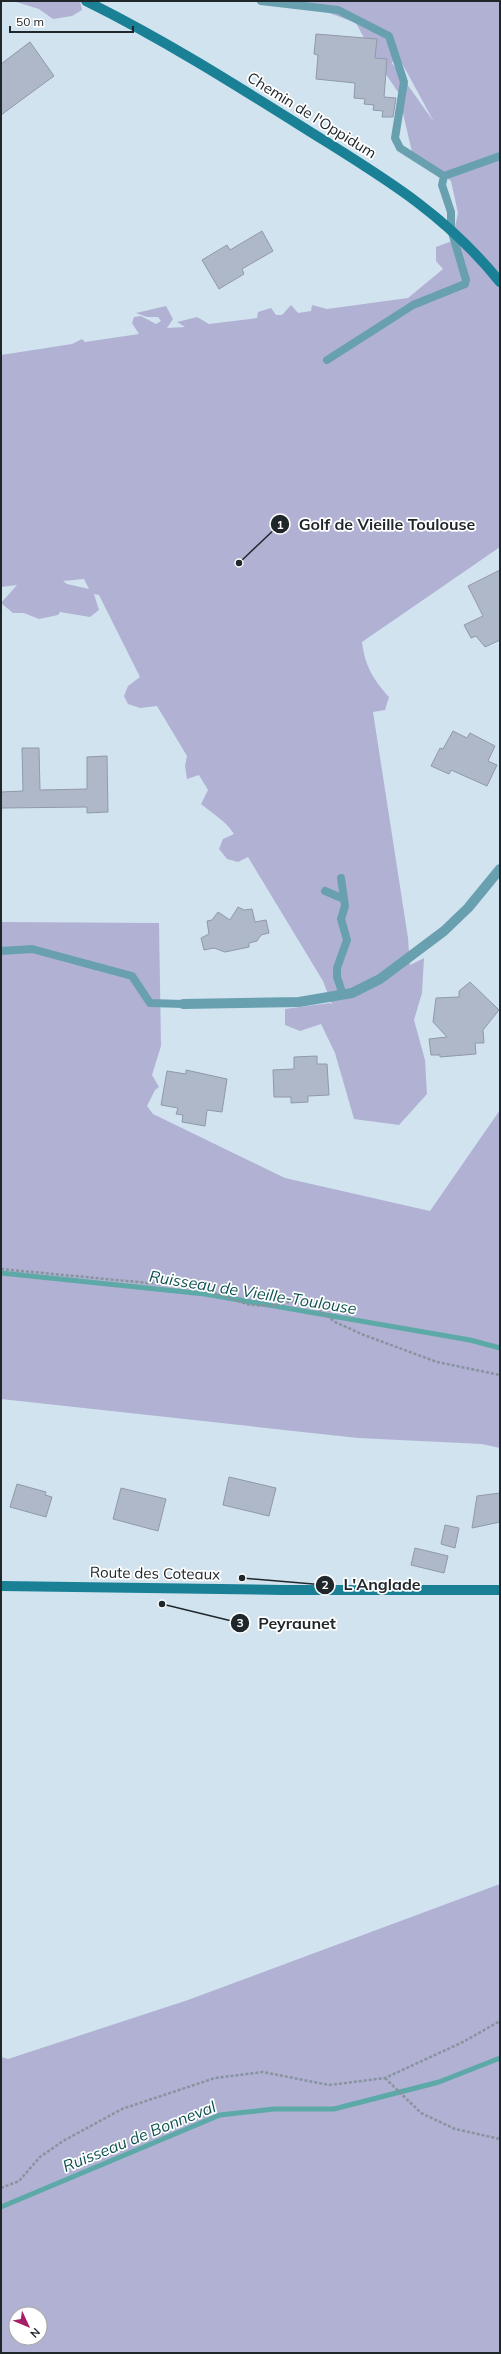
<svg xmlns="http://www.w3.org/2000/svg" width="501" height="2354" viewBox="0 0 501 2354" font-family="Mulish,sans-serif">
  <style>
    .green { fill: #b1b1d4; fill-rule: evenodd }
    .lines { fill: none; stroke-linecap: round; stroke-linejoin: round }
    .stream { stroke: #5ca9a7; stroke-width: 5 }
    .building { fill: #afb8c9; stroke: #9099a9 }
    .path { stroke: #87949d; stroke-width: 2.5; stroke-dasharray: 3 2; stroke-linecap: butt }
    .lane { stroke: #69a0af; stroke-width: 8 }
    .street { stroke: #69a0af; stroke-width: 10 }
    .secondary { stroke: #198096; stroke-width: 10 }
    .labels { text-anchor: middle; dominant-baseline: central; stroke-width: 3.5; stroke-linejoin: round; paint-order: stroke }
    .street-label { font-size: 15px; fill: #20272b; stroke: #fff }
    .water-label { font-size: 16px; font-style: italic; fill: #0d5251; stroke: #fff }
    .leader { fill: none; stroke: #20272b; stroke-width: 1.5 }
    .callout-dot { fill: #20272b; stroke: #fff; stroke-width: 1.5 }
    .mark-label { font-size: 12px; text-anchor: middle; font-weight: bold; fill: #fff }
    .callout-label { font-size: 16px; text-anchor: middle; font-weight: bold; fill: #20272b; stroke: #fff; stroke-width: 3.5; stroke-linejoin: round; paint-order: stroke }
  </style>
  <rect width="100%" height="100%" fill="#d1e3ef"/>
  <!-- green -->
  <path class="green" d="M13,1H80L82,10L72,16L53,19L39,9Z
    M288,1H500V547L362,642C365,666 373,679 389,697L385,710L373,712L408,938L410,965L424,958L422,993L414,1020L425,1060L427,1094L399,1125L354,1119L335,1053L321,1024L300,1031L285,1025V1009L330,1003L332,1005L323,981L248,857L238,862L227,859L219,849L223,839L234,834C225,820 214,815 201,804L208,790L199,775L187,779L185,766L187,756L157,706L140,708L128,704L124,696L128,686L140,677L99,595L94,594L99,610L90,617L60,612L58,615L39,619L24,613H13L1,603L17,585L1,587V355L72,344L82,339L85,342L139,334L132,323L134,317L141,316L156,324L161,321L158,317H147L136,313L166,306L173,319L167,328L185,327L177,322L197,317L209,324L257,318L258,312L271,308L276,315H282L291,305L298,313L311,311L312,305L327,309L408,298L443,269L436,261V247L452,241L458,213L451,181L412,152L398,92L375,58L356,23L300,2ZM397,54L434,122L392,63ZM84,579L89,589L67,584L63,581Z
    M1,922L159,923L161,1046L152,1075L159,1087L155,1090L147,1106L153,1114L285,1178L430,1211L500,1110V1448L482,1444L358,1438L1,1399Z
    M500,1884V2353H1V2057L8,2059L188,2000ZM16,2314H40V2338H16Z"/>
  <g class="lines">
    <!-- stream -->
    <path class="stream" d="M1,1273L205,1294L470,1340L500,1348
      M1,2207L220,2115L274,2109H334L439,2082L500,2058"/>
  </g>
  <!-- building -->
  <path class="building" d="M316,34L377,39L375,58L387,59L384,97L396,98L393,117H382L383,111L373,110L374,105L364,104L365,99L354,98L355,83L316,79L318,55L314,54Z
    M30,42L54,76L1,115V64Z
    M262,231L273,251L242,269L244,274L219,289L202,260L227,245L230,250Z
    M500,570V640L485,647L476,636L471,638L464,625L483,616L468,586Z
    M453,731L467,738L470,733L495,746L488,761L497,765L487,786L451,770L449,774L431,766L440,748L443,749Z
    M22,748H39L40,790L87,789V757L107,756L108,812L87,813V807L1,808V792L23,791Z
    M238,907L244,910L252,909L255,922L266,920L269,933L261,935L257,941L249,943V947L225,952L214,948L204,950L201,938L209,934L207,921L212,920L218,912L230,920Z
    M470,982L499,1010L483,1030L484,1043H475L476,1054L440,1057V1055H431L429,1039L447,1037L433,1022L436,998L459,997V991Z
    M317,1056V1064H327L329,1095L308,1096V1102L291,1103V1097H274L273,1070L294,1069V1057Z
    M186,1070L227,1079L222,1112L207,1110L205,1126L182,1122L183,1115L176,1114L178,1108L161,1105L167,1071L186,1074Z
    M229,1477L276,1488L269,1516L223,1505Z
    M17,1484L46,1492L45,1495L52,1497L46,1517L10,1507Z
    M121,1488L166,1499L158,1531L113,1519Z
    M500,1493V1522L472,1528L477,1496Z
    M445,1525L459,1528L455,1548L441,1544Z
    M415,1548L448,1556L444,1573L411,1565Z"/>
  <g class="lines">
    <!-- path -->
    <path class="path" d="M1,1269L148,1283H184L250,1305L272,1306L297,1300L314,1306L335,1322L364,1335L437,1362L500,1375
      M385,2078L421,2113L455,2129L500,2139
      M1,2188L19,2181L40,2157L63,2141L122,2109L215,2078L263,2072L329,2085L385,2078L463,2042L500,2021"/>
    <!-- lane -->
    <path class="lane" d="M261,1L338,10L389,36L404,82L395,138L400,148L444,176L500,156
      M327,360L413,305L465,284L466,280L451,229V212L442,185L444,176
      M341,878L345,906L341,919L347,940L337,968V977L343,995
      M325,891L344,899
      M1,951L32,949L132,976L150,1003L183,1004"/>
    <!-- street -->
    <path class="street" d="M183,1004L299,1002L352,993L380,979L444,931L468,908L500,869"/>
    <!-- secondary -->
    <path class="secondary" d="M86,1C161,38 231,82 301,126C377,174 442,210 500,282
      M1,1586L284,1590H500"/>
  </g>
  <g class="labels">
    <!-- street labels -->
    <g class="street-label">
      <text transform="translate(312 115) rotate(32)">Chemin de l'Oppidum</text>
      <text transform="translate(155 1573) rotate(1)">Route des Coteaux</text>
    </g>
    <!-- water labels -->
    <g class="water-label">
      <text transform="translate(253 1292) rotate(9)">Ruisseau de Vieille-Toulouse</text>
      <text transform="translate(139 2136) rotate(-22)">Ruisseau de Bonneval</text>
    </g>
  </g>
  <!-- callouts -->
  <path class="leader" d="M239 563L280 524M242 1578L325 1585M162 1604L240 1623"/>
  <g class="callout-dot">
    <circle cx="239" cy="563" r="4"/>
    <circle cx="242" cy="1578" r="4"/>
    <circle cx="162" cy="1604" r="4"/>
    <circle cx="280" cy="524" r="10"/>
    <circle cx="325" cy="1585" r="10"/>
    <circle cx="240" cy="1623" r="10"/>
  </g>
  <g class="mark-label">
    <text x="280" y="529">1</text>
    <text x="325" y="1589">2</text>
    <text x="240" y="1627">3</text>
  </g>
  <g class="callout-label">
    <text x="387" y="530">Golf de Vieille Toulouse</text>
    <text x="382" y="1590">L'Anglade</text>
    <text x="297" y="1629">Peyraunet</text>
  </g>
  <!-- border -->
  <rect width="501" height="2354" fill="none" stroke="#20272b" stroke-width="4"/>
  <!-- north arrow -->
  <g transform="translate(28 2326) rotate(134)"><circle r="19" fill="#ffffff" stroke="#a6a9aa"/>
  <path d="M0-3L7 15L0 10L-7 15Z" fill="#a61e66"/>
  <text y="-6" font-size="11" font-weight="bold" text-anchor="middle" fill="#20272b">N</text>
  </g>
  <!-- scale -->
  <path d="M10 26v6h123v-6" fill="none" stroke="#20272b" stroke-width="2"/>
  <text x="16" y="26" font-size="12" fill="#20272b" stroke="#ffffff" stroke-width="3" paint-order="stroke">50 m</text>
</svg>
